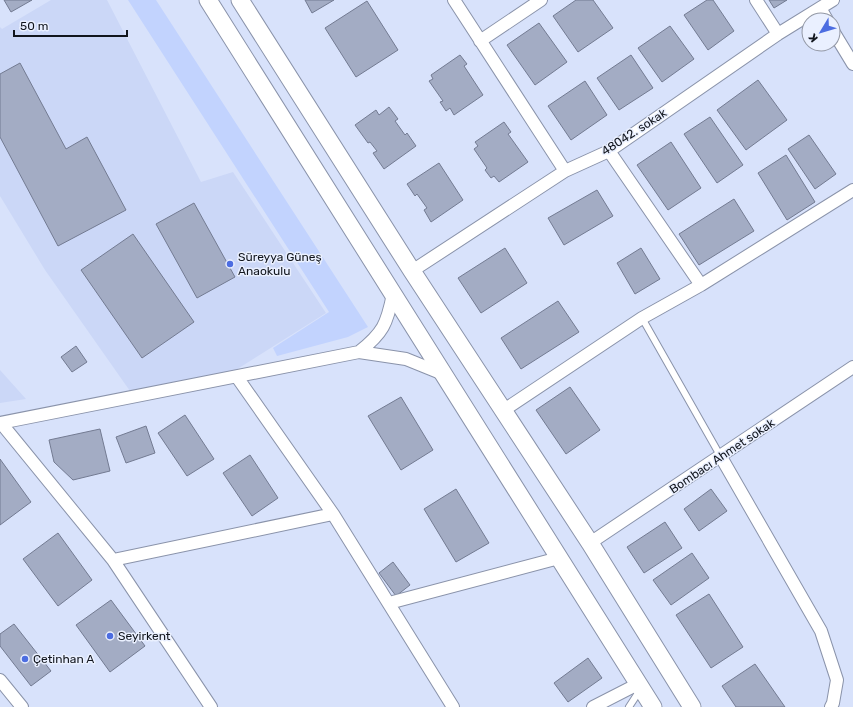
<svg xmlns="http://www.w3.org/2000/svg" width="853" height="707" viewBox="0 0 853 707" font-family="Rubik,sans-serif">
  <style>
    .built { fill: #cbd7f7 }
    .green { fill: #c2d3fe }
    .building { fill: #a3acc4; stroke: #737b92 }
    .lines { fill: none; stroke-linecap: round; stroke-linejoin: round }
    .lane-casing { stroke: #8a93aa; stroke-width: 8 }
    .street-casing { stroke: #8a93aa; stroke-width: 14 }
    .secondary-casing { stroke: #8a93aa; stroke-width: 19 }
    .lane { stroke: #fff; stroke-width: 6 }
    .street { stroke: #fff; stroke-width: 12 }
    .secondary { stroke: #fff; stroke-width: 17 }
    .poi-dot { fill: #4c6de1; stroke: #eaf0ff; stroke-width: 1.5 }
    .labels { text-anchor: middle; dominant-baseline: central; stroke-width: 3; stroke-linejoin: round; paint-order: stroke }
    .street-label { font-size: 12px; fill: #11151d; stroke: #eaf0ff }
    .poi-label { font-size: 12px; fill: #11151d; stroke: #eaf0ff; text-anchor: start }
  </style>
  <rect width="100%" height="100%" fill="#d8e2fb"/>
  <!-- built -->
  <path class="built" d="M51,0H107L201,182L233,172L326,313L231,373L130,391L45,270L0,196V27L2,29Z
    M0,370L26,399L0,403Z"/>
  <!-- green -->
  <path class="green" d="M128,0H156L368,327L348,337L277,356L273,348L329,312Z"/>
  <!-- building -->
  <path class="building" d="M4,0H32L11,12Z
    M305,0H334L312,13Z
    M576,0H593L613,28L578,52L553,16Z
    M707,0H713L734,31L708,50L684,15Z
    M769,0H787L774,8Z
    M367,1L398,50L356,77L325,28Z
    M539,23L567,62L535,85L507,45Z
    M670,26L694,59L662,82L638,48Z
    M460,55L467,64L464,66L483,95L454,115L450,108L446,111L440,102L443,101L429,81L433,79L431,75Z
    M631,55L653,88L619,110L597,78Z
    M20,63L66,149L87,137L126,210L58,246L0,137V74Z
    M758,80L787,120L746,150L717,110Z
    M585,81L607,115L571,140L548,106Z
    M389,107L398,119L395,121L405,135L407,133L416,146L384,169L373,153L377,151L370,142L368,143L355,125L376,110L379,115Z
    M710,117L743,165L717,183L684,134Z
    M504,122L511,132L508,134L528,162L499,182L494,176L491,178L485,170L487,168L474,149L478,146L475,142Z
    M809,135L836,174L815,189L788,149Z
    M671,142L701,188L668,210L637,165Z
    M786,155L815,202L787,220L758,173Z
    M439,163L463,200L431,222L424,210L427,208L417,194L415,196L407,184Z
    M597,190L613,216L564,245L548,218Z
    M734,199L754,231L699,265L679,234Z
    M194,203L235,277L197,298L156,224Z
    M133,234L194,322L142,358L81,270Z
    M505,248L527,283L481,313L458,278Z
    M641,248L660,279L635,294L617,263Z
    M558,301L579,332L521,369L501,338Z
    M76,346L87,362L72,372L61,357Z
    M570,387L600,430L566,454L536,410Z
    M401,397L433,450L401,470L368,416Z
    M185,415L214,459L187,476L158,433Z
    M146,426L155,453L126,463L116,437Z
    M100,429L110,471L73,480L54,462L49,440Z
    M250,455L278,498L252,516L223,473Z
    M0,459L31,502L0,525Z
    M456,489L489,543L456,562L424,509Z
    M711,489L727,511L699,531L684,509Z
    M665,522L682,548L644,573L627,547Z
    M58,533L92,580L58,606L23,559Z
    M692,553L709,578L671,605L653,580Z
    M393,562L410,585L396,596L379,573Z
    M709,594L743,647L711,668L676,615Z
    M111,600L145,646L110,672L76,625Z
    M14,624L51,671L31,686L0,646V634Z
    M588,658L602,678L568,702L554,683Z
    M755,664L785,707H736L722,686Z"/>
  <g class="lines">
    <defs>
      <path id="lane" d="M642,318L721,457
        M629,707L640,690"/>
      <path id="street" d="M454,0L565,171
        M756,0L778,34
        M820,8L827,20
        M833,31L853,64
        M480,41L541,0
        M609,151L701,285
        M412,271L565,171L609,151L778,34L833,0
        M359,352C383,333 387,324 393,294
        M237,377L333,514L453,707
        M504,410L642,318L701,285L853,190
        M0,423L359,352L406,359L443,374
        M1,423L113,560
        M721,457L821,631L837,680L833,703L831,707
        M590,543L853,367
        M389,603L559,558
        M0,680L22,707
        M211,707L113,560L333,514
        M593,707L638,684"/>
      <path id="secondary" d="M208,0L653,707
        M240,0L412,271L590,543L692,707"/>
    </defs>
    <!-- lane casing -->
    <use href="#lane" class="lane-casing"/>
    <!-- street casing -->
    <use href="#street" class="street-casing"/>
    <!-- secondary casing -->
    <use href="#secondary" class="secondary-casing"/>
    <!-- lane -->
    <use href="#lane" class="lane"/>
    <!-- street -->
    <use href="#street" class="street"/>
    <!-- secondary -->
    <use href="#secondary" class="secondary"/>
  </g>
  <!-- markers -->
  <g class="poi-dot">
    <circle cx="230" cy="264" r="4"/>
    <circle cx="110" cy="636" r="4"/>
    <circle cx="25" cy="659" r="4"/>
  </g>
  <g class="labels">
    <!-- street labels -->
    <g class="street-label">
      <text transform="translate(634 132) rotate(-33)">48042. sokak</text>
      <text transform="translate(722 456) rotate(-34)">Bombacı Ahmet sokak</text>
    </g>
    <!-- poi labels -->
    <g class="poi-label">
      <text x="238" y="257">Süreyya Güneş<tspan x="238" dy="14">Anaokulu</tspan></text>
      <text x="118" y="636">Seyirkent</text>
      <text x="33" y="659">Çetinhan A</text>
    </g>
  </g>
  <!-- north arrow -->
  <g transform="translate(821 32) rotate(232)"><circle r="19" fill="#eaf0ff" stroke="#9398a5"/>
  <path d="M0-3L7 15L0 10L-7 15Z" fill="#4c6de1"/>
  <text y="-6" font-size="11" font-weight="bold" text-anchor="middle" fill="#11151d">K</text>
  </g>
  <!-- scale -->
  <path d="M14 30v6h113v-6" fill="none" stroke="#11151d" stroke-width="2"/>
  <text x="20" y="30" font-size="12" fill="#11151d" stroke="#eaf0ff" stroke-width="3" paint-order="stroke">50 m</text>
</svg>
